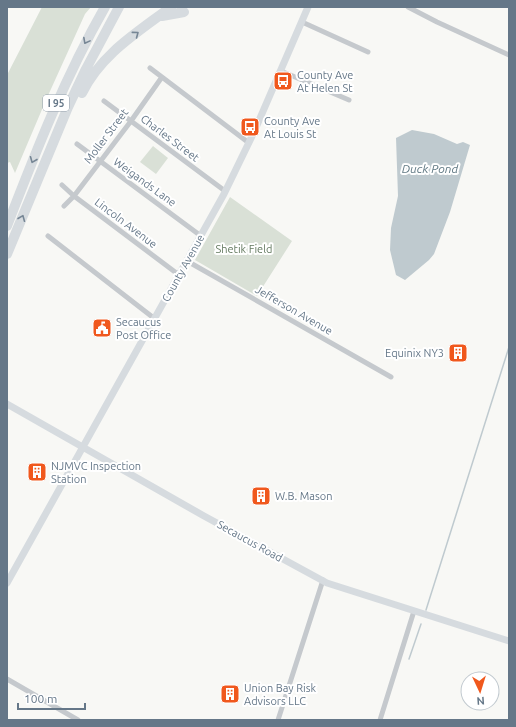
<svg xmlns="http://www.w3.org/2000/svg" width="516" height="727" viewBox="0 0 516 727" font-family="Ubuntu,sans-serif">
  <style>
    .green { fill: #d9e0d6 }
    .water { fill: #bfcacf }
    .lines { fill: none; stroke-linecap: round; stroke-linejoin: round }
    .stream { stroke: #bfcacf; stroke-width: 1.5 }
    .minor { stroke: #c5c9cd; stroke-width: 5 }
    .secondary { stroke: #d6dbdf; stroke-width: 7 }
    .motorway { stroke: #d6dbdf; stroke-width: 10 }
    .oneway { stroke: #768695 }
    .labels { text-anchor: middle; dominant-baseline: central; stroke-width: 4; stroke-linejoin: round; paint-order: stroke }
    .shield { fill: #fff; stroke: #93a0ac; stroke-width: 1 }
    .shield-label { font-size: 10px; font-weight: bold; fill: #657788 }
    .poi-label { font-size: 11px; fill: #657788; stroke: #fff; text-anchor: start }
    .street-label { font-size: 11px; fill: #657788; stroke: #fff }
    .park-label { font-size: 11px; fill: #647a60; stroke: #fff }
    .water-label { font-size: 12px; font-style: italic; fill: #607883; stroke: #fff }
  </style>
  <rect width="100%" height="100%" fill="#f8f8f5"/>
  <!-- green -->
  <path class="green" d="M42,7H91L85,14L46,100L15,173L10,162L7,163V75Z
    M153,146L168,158L156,174L140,162Z
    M230,197L292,241L257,296L195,260Z"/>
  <!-- water -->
  <path class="water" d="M412,130L434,134L457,144L463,142L470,145L450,212L434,254L429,260L405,280L396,275L390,250L391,228L398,196L396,138Z"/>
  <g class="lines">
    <!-- stream -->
    <path class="stream" d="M426,610L509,347
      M409,659L421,624"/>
    <!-- minor -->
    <path class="minor" d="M408,7L437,22L509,55
      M302,22L368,52
      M150,68L249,143
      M281,71L349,100
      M104,101L225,191
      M77,144L201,236
      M62,185L74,196L179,275
      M64,206L74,196L131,121L162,77
      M48,236L155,319
      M187,261L391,377
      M7,679L78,720
      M278,720L323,580
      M380,720L414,611"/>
    <!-- secondary -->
    <path class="secondary" d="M7,404L204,516L327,583L509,641
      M7,583L224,194L254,132L308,7"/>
    <!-- motorway -->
    <path class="motorway" d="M162,16L184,12
      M82,93C101,54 138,32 171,7
      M7,226C36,151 65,77 105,7
      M7,254L68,107L86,69L119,7"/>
  </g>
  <!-- one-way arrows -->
  <defs><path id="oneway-chevron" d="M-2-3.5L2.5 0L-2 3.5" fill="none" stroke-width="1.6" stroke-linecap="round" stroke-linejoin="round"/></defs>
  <g class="oneway">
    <use href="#oneway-chevron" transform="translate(136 34) rotate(-37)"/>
    <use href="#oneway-chevron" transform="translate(86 41) rotate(118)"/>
    <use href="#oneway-chevron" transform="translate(33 160) rotate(112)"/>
    <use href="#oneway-chevron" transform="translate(22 218) rotate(-68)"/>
  </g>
  <!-- icons -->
  <defs>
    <symbol id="bus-square" viewBox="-11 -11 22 22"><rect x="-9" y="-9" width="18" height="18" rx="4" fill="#f0581d" stroke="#fff"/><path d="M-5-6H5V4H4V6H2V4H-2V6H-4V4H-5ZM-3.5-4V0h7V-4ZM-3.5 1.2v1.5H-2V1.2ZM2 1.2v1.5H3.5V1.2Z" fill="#fff"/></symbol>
    <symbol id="civic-square" viewBox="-11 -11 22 22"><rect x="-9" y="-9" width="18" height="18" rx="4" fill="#f0581d" stroke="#fff"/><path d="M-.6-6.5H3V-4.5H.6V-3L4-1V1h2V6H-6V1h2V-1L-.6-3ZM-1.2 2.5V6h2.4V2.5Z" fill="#fff"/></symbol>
    <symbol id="building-square" viewBox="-11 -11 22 22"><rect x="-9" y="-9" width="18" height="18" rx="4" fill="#f0581d" stroke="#fff"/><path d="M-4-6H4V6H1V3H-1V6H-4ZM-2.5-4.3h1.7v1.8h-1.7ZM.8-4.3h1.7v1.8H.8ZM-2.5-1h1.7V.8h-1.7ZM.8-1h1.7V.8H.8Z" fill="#fff"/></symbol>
  </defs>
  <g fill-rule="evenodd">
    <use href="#bus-square" x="272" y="70" width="22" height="22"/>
    <use href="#bus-square" x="239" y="116" width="22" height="22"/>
    <use href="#civic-square" x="91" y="317" width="22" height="22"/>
    <use href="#building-square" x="447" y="342" width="22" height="22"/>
    <use href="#building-square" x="26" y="461" width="22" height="22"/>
    <use href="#building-square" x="250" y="485" width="22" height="22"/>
    <use href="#building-square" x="219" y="683" width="22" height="22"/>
  </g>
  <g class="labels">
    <!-- shield labels -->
    <rect class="shield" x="43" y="95" width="26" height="16" rx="3"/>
    <g class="shield-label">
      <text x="56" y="103">I 95</text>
    </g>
    <!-- poi labels -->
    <g class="poi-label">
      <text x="297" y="75">County Ave<tspan x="297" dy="13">At Helen St</tspan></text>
      <text x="264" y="121">County Ave<tspan x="264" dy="13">At Louis St</tspan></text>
      <text x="116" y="322">Secaucus<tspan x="116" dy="13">Post Office</tspan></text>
      <text x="444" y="353" text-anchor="end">Equinix NY3</text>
      <text x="51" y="466">NJMVC Inspection<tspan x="51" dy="13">Station</tspan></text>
      <text x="275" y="496">W.B. Mason</text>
      <text x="244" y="688">Union Bay Risk<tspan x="244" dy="13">Advisors LLC</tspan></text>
    </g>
    <!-- street labels -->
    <g class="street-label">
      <text transform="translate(106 136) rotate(-53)">Moller Street</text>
      <text transform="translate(170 138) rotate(37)">Charles Street</text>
      <text transform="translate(145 182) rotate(36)">Weigands Lane</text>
      <text transform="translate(126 223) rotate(37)">Lincoln Avenue</text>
      <text transform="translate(183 268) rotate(-61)">County Avenue</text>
      <text transform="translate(294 310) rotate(30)">Jefferson Avenue</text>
      <text transform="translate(250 541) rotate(29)">Secaucus Road</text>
    </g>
    <!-- park labels -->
    <g class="park-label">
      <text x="244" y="249">Shetik Field</text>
    </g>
    <!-- water labels -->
    <g class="water-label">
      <text x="430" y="168">Duck Pond</text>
    </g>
  </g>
  <!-- border -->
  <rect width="516" height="727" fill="none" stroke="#657788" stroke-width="16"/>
  <!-- north arrow -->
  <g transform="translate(480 691) rotate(176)"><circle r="19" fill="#ffffff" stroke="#c1c9cf"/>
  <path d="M0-3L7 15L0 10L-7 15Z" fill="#f0581d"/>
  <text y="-6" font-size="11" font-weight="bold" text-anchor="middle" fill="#657788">N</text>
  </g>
  <!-- scale -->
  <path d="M18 703v6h67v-6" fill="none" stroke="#657788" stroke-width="2"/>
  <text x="24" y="703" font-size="12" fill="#657788" stroke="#ffffff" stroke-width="3" paint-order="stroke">100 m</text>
</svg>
